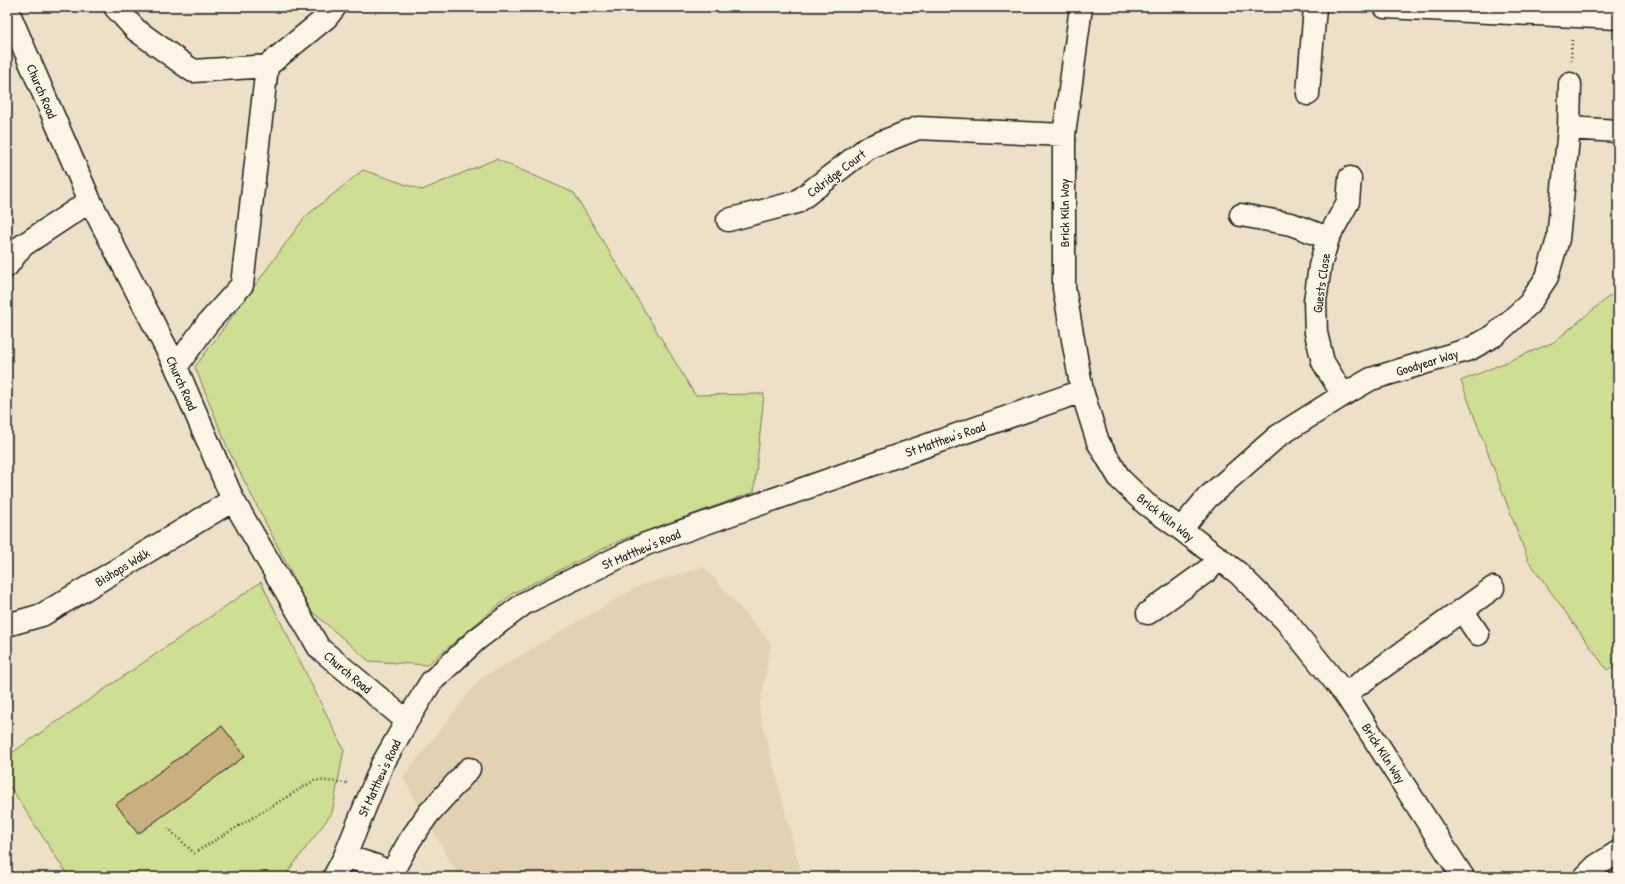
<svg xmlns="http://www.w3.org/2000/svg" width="1625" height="884" viewBox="0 0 1625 884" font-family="'Patrick Hand',sans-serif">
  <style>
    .built { fill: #e2d1b2 }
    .green { fill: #cedf93; stroke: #757e58 }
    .building { fill: #caaf80; stroke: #1c1c1c }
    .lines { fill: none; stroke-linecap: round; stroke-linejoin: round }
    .minor-casing { stroke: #1c1c1c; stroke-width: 25 }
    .path { stroke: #1c1c1c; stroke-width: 2.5; stroke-dasharray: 1 3; stroke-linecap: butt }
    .minor { stroke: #fcf5e5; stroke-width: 22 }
    .labels { text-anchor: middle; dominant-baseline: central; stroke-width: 3; stroke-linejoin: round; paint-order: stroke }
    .street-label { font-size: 13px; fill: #1c1c1c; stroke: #fcf5e5 }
  </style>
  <rect width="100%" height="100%" fill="#ede0c7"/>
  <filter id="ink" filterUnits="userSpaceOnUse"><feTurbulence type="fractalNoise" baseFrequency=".025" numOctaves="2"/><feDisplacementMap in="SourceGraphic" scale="8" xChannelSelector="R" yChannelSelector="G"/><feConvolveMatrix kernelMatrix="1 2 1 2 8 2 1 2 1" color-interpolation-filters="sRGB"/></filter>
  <g filter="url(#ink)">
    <!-- built -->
    <path class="built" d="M704,567L771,643L759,710L802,877H459L403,777L480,679L641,585Z"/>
    <!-- green -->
    <path class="green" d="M496,159L574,193L695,395L764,394L754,492L621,540L513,593L427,665L369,661L310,610L228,449L195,367L305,217L363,170L422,190Z
      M1618,289V663L1607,670L1528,560L1461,381L1554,342Z
      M261,582L344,750L332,813L284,877H69L7,782V756Z"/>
    <!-- building -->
    <path class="building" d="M222,726L245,756L138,834L116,804Z"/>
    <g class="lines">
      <defs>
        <path id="minor" d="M115,7L136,30L193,71L267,66
          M1081,7L1064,135V288L1082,391L1098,442L1120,479L1146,504L1181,529L1238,573L1286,621L1345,694L1357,712L1463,877
          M1385,7L1618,18
          M7,9L90,201L176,367L233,500L319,648L407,721
          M1308,94L1315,7
          M1569,128L1618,131
          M1241,215L1291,224L1328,238
          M728,220L797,202L867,148L918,128L1064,135
          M7,266L22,246L90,201
          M176,367L207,324L242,285L267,66L327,17L335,7
          M1343,395L1323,362L1316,333L1315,301L1320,266L1328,238L1348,202L1350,178
          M1181,529L1207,498L1278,436L1343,395L1371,379L1470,349L1495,335L1529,304L1547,277L1558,239L1569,128L1570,84
          M1462,610L1478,634
          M1148,613L1208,570L1219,558
          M7,625L42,615L233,500
          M1345,694L1493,588
          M345,856L376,866L397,877
          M391,874L410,840L429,813L469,769
          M334,877L345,856L382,765L407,721L431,682L476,640L525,603L646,544L1082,391
          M1585,877L1596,866L1618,852"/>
      </defs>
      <!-- minor casing -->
      <use href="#minor" class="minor-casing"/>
      <!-- path -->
      <path class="path" d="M1571,61L1572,39
        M7,585L11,600
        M168,828L194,853L315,780L349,783"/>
      <!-- minor -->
      <use href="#minor" class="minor"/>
    </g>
  </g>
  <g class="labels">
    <!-- street labels -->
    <g class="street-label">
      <text transform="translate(42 91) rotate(67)">Church Road</text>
      <text transform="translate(836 173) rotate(-37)">Colridge Court</text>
      <text transform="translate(1064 213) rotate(-90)">Brick Kiln Way</text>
      <text transform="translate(1321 283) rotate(-82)">Guests Close</text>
      <text transform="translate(1427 362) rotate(-17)">Goodyear Way</text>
      <text transform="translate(182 383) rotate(66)">Church Road</text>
      <text transform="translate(945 439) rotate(-19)">St Matthew's Road</text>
      <text transform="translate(1166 517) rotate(38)">Brick Kiln Way</text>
      <text transform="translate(641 549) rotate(-23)">St Matthew's Road</text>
      <text transform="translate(122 567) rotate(-31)">Bishops Walk</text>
      <text transform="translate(348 672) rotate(40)">Church Road</text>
      <text transform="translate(1384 753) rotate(57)">Brick Kiln Way</text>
      <text transform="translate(379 778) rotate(-65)">St Matthew's Road</text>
    </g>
  </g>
  <!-- margin -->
  <rect width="1625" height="884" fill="none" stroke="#fcf5e5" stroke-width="24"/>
  <rect x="12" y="12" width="1601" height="860" fill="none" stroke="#1c1c1c" stroke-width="1.5" filter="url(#ink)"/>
</svg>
